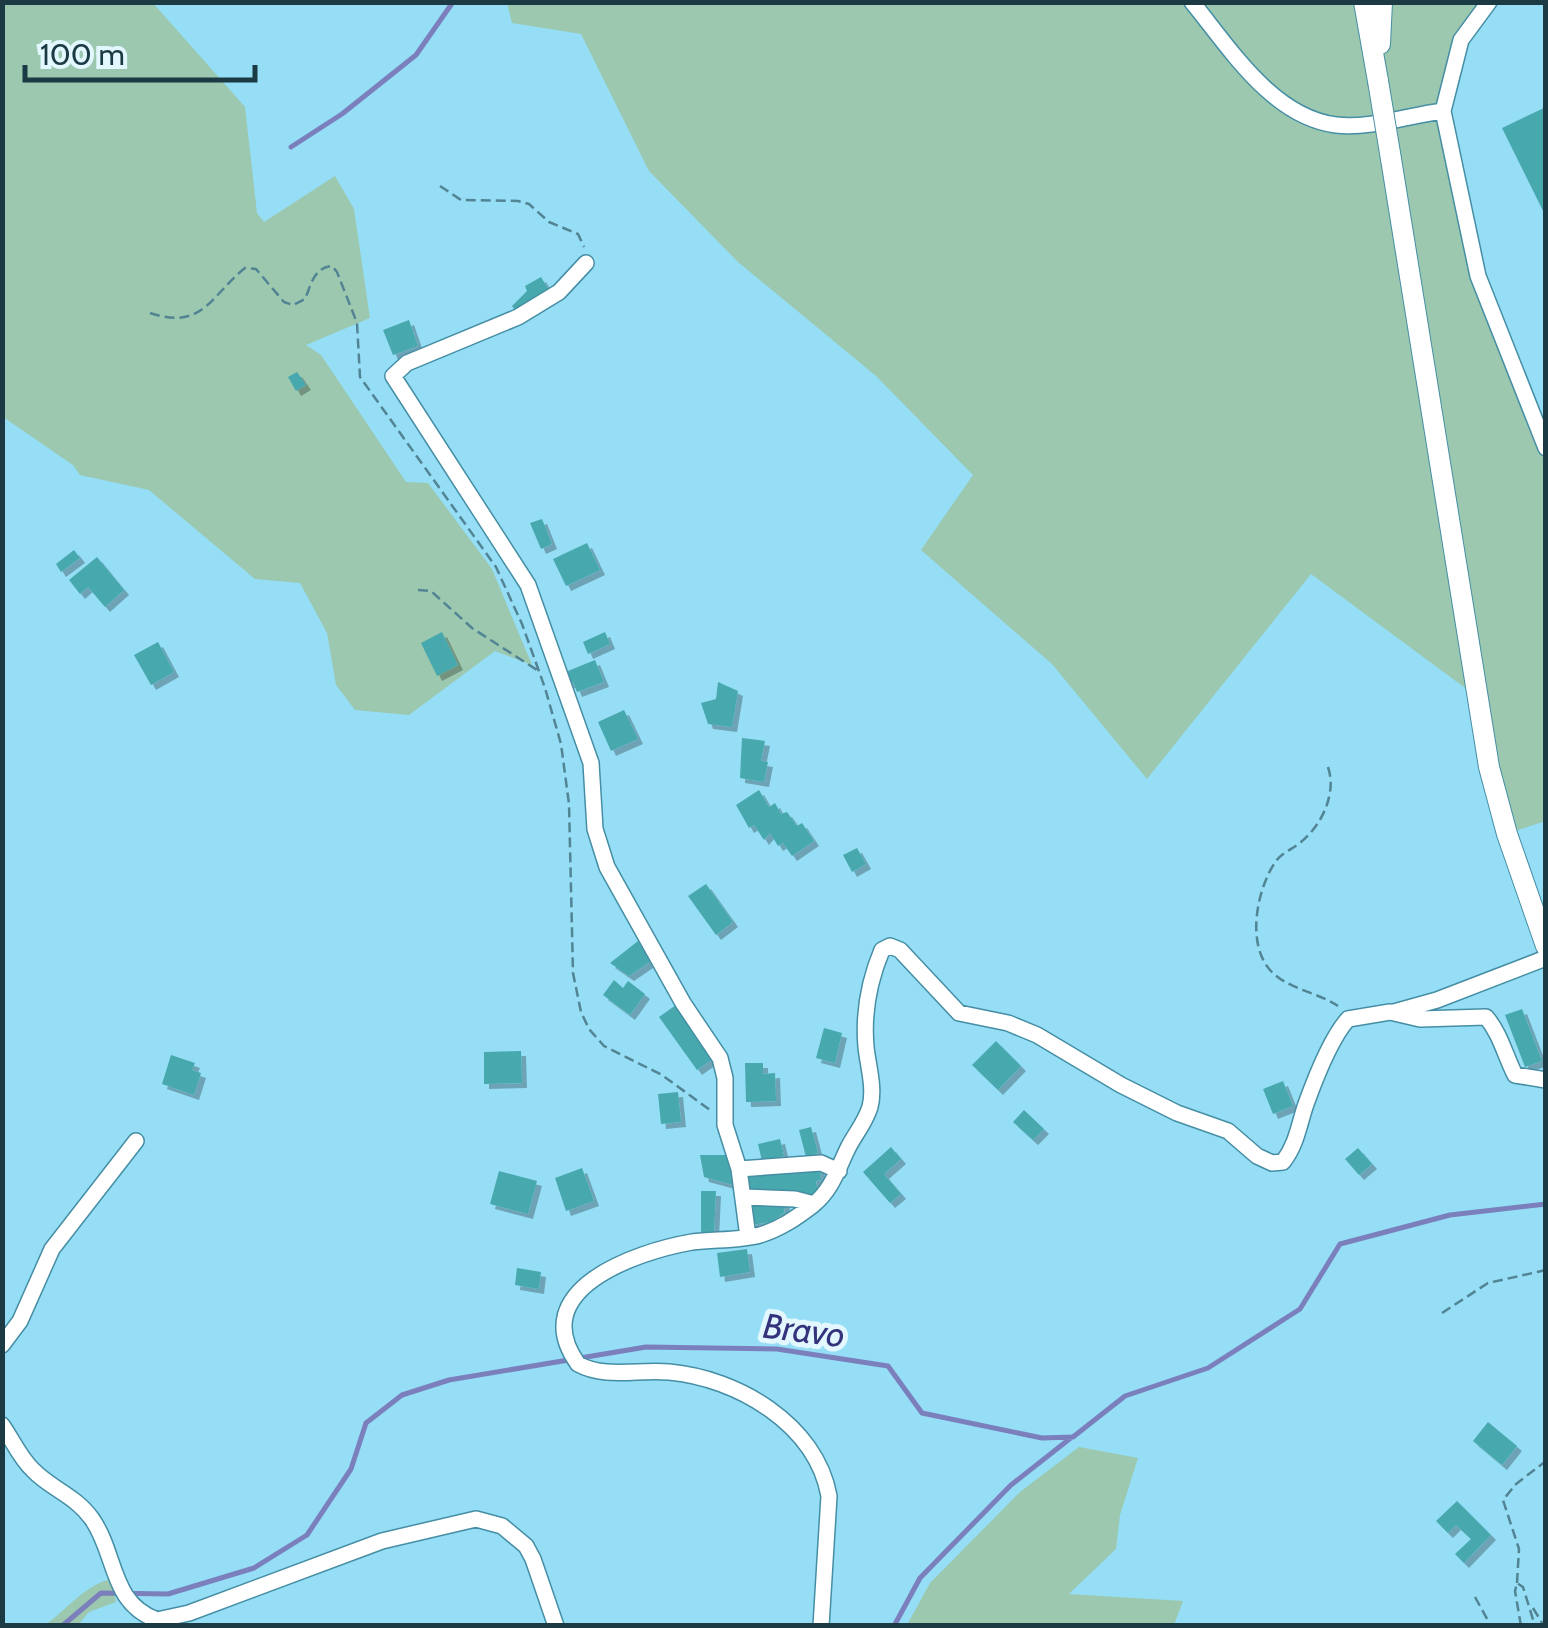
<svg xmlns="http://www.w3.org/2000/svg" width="1548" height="1628" viewBox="0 0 1548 1628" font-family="Cabin,sans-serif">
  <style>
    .green { fill: #9bc8af }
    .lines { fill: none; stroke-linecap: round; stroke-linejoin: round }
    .stream { stroke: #7b7fbc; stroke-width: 5 }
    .building { fill: #47a9ae; filter: url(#shadow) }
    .minor-casing { stroke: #458ea4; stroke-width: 18 }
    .major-casing { stroke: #458ea4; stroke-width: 22 }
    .path { stroke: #528494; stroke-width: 2.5; stroke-dasharray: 10 5; stroke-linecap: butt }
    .minor { stroke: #fff; stroke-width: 15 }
    .major { stroke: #fff; stroke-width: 20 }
    .major-bridge-casing { stroke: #458ea4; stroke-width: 22; stroke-linecap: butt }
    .major-bridge { stroke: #fff; stroke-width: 20 }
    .labels { text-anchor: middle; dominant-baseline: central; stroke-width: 10; stroke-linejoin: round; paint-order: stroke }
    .water-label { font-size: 35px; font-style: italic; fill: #35337c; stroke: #e2f7fe }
  </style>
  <defs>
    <filter id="shadow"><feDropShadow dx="5" dy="5" stdDeviation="0" flood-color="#0004"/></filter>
  </defs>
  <rect width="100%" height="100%" fill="#95def6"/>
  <!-- green -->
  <path class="green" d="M3,3H153L245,107L257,213L264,222L335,176L354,209L370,318L306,345L321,355L406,482L428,483L492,569L532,665L495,651L409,715L355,710L336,685L327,633L300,583L255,579L149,490L80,475L73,465L3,417Z
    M507,3H1489L1461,40L1443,111L1478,276L1545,448V821L1507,834L1476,696L1311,574L1147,779L1052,664L921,550L973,475L876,376L738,262L649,171L581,34L512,23Z
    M1079,1447L1138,1458L1120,1515L1116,1549L1069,1594L1183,1601L1174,1625H907L930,1583L1020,1492Z
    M112,1579L116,1602L89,1612L78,1625L44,1626C68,1609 84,1585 112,1579Z"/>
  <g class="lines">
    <!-- stream -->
    <path class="stream" d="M291,147L342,114L416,55L453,2
      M62,1626L101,1593L168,1594L254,1568L307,1535L351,1469L366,1423L402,1395L449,1380L646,1347L777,1349L888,1366L922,1413L1042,1438L1073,1437L1125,1396L1208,1368L1300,1309L1340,1244L1450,1215L1546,1204
      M894,1626L920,1578L1011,1485L1072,1437"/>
  </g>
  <!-- building -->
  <path class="building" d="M1546,107V217L1502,128Z
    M541,277L550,292L516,312L512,306L527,291L525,286Z
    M409,320L418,346L393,355L383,330Z
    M297,372L306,385L296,391L288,377Z
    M542,519L552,544L541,549L530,523Z
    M587,543L600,570L566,586L553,559Z
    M74,550L80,558L61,572L56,564Z
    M97,557L124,590L105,607L88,587L80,594L69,580Z
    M442,632L458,665L437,676L421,643Z
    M605,632L610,644L588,654L583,642Z
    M158,642L174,672L151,685L134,655Z
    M595,660L604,682L577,692L573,682L567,684L563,673Z
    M718,682L738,691L732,727L708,724L701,703L716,699Z
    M624,710L638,739L611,751L598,722Z
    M742,738L765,741L761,761L768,762L764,782L740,778Z
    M759,790L769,807L775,803L781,814L787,812L797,826L802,823L814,841L792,856L783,843L778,846L770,833L764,840L754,825L749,828L736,805Z
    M857,848L866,864L852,872L843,855Z
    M706,884L733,922L716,935L688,896Z
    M638,941L651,961L629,976L610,963Z
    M614,980L623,988L628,981L645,994L630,1015L603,995Z
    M676,1005L714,1058L697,1070L659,1017Z
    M1522,1009L1542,1061L1525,1067L1505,1015Z
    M824,1028L842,1033L835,1063L816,1058Z
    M996,1041L1021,1066L998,1090L972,1065Z
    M521,1051L522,1083L484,1084V1052Z
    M171,1055L195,1063L192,1070L201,1073L194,1095L162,1084Z
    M745,1063H763V1074L775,1073L776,1101L746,1102Z
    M1283,1081L1293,1106L1273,1114L1263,1089Z
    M678,1092L681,1122L661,1124L658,1094Z
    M1024,1110L1044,1129L1033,1140L1013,1122Z
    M811,1127L818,1153L806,1157L799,1130Z
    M780,1139L784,1156L762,1161L758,1144Z
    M891,1147L901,1159L884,1174L901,1194L890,1203L863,1172Z
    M1358,1148L1372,1164L1359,1175L1345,1159Z
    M700,1155H731L737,1186L704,1177Z
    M819,1165L821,1180L816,1181L818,1194L748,1195L746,1173Z
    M582,1168L594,1201L566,1211L555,1178Z
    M499,1171L537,1181L528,1214L490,1204Z
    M701,1191H716L714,1233L701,1236Z
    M750,1200H785L784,1213L771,1222L751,1225Z
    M747,1249L750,1272L720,1277L717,1253Z
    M517,1268L541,1272L539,1289L515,1285Z
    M1488,1422L1517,1446L1502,1465L1473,1441Z
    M1457,1501L1491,1535L1464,1563L1455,1554L1471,1539L1456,1525L1448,1533L1436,1521Z"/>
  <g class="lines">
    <defs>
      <path id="minor" d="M1192,2C1229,47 1272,117 1336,125C1370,129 1410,115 1443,111
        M1489,2L1461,40L1443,111L1478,276L1546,448
        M586,263L559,292L518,317L407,363L393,376L528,585L591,763L595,829L607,867L683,1003L720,1058L725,1078V1125L739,1169L748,1237
        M1394,1012L1437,1000L1546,958
        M739,1169L821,1163L839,1171
        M745,1197L795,1199L814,1204
        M2,1345L20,1321L52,1249L136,1141
        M2,1425C12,1439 20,1458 33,1470C51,1489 75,1495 92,1519C117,1555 110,1603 157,1620L189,1613L382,1541L476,1519L502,1526L526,1546L533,1559L556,1626
        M821,1626L829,1496C816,1424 737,1378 669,1372C639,1369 605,1379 578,1364C525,1290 635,1252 692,1242C714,1239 738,1241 760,1235C780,1229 796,1218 813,1205C832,1190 838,1168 848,1148C855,1134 865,1123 870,1107C875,1088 868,1066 866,1047C863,1013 869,981 882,950L890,946L900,950L959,1013L1008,1023L1037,1035L1121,1085L1177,1113L1228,1131L1257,1156L1272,1163L1283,1162C1297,1144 1299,1124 1306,1104C1315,1079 1331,1038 1348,1019L1390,1012L1420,1019L1486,1017C1500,1033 1505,1055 1515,1075L1546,1080"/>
      <path id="major" d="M1364,2L1378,81
        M1380,44L1382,2
        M1391,159L1489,767L1507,834L1546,946"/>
    </defs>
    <!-- minor casing -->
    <use href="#minor" class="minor-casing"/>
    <!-- major casing -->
    <use href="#major" class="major-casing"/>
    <!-- path -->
    <path class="path" d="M440,186L461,200L518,201L529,204L549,222L578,234L584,247
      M150,313C203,331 211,295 245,268L256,269L284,302L293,305L305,299C311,285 314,267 332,266L337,272L357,323L360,377L496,567L522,624L545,688L561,744L569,804L573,973L581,1012L589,1029L604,1046L662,1075L710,1110
      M418,590L431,591L472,628L537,670
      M1328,767C1337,793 1322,825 1301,842C1293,849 1283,852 1276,861C1257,888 1246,943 1270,970C1287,989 1317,992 1338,1006
      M1442,1313L1488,1283L1546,1270
      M1517,1583L1519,1549L1503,1500L1516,1484L1546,1461
      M1475,1597L1491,1626
      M1533,1608L1544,1626
      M1521,1626L1515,1591L1517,1583L1523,1587L1535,1626"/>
    <!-- minor -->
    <use href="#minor" class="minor"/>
    <!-- major -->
    <use href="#major" class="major"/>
    <defs>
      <path id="major-bridge" d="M1378,81L1391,159"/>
    </defs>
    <!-- major-bridge casing -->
    <use href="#major-bridge" class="major-bridge-casing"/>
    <!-- major-bridge -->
    <use href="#major-bridge" class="major-bridge"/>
  </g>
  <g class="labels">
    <!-- water labels -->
    <g class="water-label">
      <text transform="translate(804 1330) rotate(7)">Bravo</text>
    </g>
  </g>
  <!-- border -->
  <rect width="1548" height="1628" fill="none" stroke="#1b3a43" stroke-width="10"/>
  <!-- scale -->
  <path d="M25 65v15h230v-15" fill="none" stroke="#1b3a43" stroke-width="5"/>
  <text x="40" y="65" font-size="30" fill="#1b3a43" stroke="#e2f7fe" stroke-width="8" paint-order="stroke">100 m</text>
</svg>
